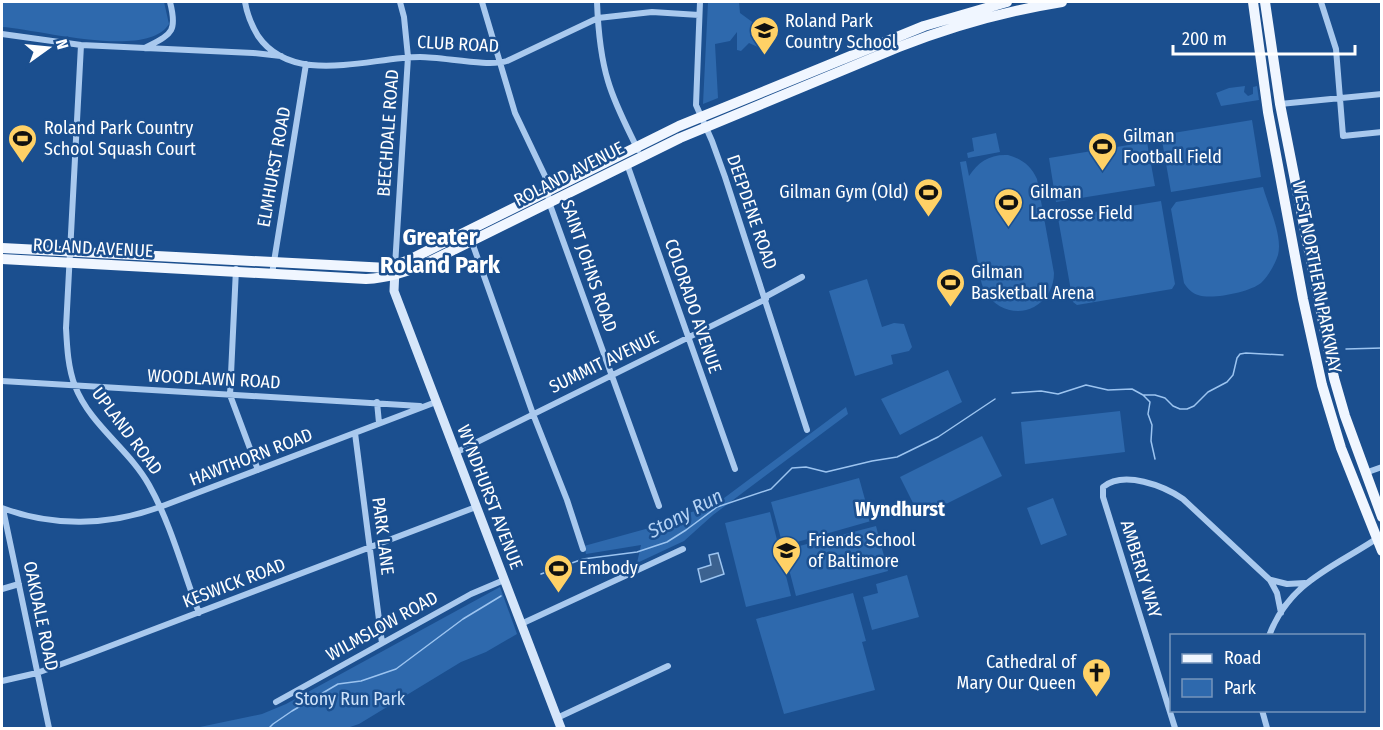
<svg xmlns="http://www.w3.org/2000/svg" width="1383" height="730" viewBox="0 0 1383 730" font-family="'Fira Sans Condensed',sans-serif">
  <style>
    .green { fill: #2e69ad }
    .water { fill: #3c6290; stroke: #9cc4f0; stroke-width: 1.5 }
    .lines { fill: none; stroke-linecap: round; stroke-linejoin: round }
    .stream { stroke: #9cc4f0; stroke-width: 1.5 }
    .street { stroke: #a9c9ee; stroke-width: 6 }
    .secondary { stroke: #d6e6fa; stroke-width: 9 }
    .primary { stroke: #f0f6ff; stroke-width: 10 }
    .labels { text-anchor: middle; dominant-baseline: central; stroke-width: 5; stroke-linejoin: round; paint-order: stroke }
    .poi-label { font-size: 18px; fill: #fff; stroke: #1b4f8f; text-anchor: start }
    .street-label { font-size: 18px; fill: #fff; stroke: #1b4f8f }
    .park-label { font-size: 18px; fill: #cfe3fa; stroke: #1b4f8f }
    .neighbourhood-label { font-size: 20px; font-weight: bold; fill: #fff; stroke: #1b4f8f }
    .water-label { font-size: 20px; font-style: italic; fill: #b5d3f5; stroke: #1b4f8f }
    .district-label { font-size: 24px; font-weight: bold; fill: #fff; stroke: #1b4f8f }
  </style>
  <rect width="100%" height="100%" fill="#1b4f8f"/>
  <!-- green -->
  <path class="green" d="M2,2H164L169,24C147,60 38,29 2,27Z
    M708,2H739L740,13L755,24L760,35L763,36L760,48L749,43L741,51L737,50V32L730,41L715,44L718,98L703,104Z
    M1245,86L1244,92L1248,96L1253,94V87L1257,86L1259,100L1221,106L1216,93L1229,88Z
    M1252,120L1261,177L1171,192L1161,135Z
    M996,133L1000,152L968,158L967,153L974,151L972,138Z
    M1147,142L1155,186L1056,202L1049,158Z
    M1008,155C1022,159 1031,166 1037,179L1054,273C1054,287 1047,300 1034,307C1017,316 996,309 986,293C979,282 979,266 976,253C971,223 965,192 960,162L966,161L969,176C978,162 990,154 1008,155Z
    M1263,187C1268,206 1283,235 1278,255C1275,264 1268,277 1261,283C1250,292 1212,300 1198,295C1192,293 1188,289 1184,283L1171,209L1176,202Z
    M1161,201L1175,284L1172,289L1077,305L1073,302L1058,218Z
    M867,279L882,327L894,323L904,324L912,347L909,351L891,355L893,364L855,376L829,291Z
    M948,370L962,402L900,435L881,399Z
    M846,407L848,414L713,515L684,541L637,563L641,545L586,554L584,546L671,522V518L702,509L704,513Z
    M1120,411L1125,452L1025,464L1021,422Z
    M982,436L1002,476L920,517L900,477Z
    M859,478L871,521L783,546L771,502Z
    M1053,498L1067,535L1041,545L1027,508Z
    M770,512L791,596L746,607L725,523Z
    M876,526L888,571L796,596L784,550Z
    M907,575L919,617L872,630L863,597L878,593L876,584Z
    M500,587L517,634L486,652L461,662L359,724L347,728H195L262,714L286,704Z
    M853,593L866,641L862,642L875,690L784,714L756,619Z"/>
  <!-- water -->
  <path class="water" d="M718,553L724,574L701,582L698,569L711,565L709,555Z"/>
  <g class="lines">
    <!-- stream -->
    <path class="stream" d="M1346,349L1382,348
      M1012,393L1041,391L1058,394L1086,385L1108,390L1132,389L1143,395H1155L1165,398L1173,406L1180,409H1187L1194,406L1208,392L1227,382L1233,375L1237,358L1240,354L1246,353L1283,355
      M1143,395L1150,402L1148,414L1152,425L1151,441L1155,459
      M541,574L583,559L637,552L667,542L686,530L717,507L771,489L792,468L806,467L826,472L872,461L897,457L938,437L995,399
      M269,728L273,724L292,711L338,684L361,681L396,669L463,619L501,596"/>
    <!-- street -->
    <path class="street" d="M245,2C247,14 252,26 258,36C293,87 370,57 420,57C444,57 487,67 507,61L598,18L652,12L699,15
      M482,2L515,113L546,178L549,202L659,506
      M597,2C598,28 600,55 608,81C615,105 627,127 638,150
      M700,2L696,105L712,141L725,177L807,430
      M1321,2L1336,49L1343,136L1382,132
      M2,34L81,45L253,53L281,56
      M81,45L66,328C67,347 68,368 75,386C90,425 129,449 149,485C171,524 183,571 199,613
      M145,48C171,34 178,33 170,2
      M1280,104L1382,94
      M627,164L735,469
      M468,231L533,414L567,500L583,549
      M395,266L408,57L404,17L400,2
      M236,269L230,395L258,470
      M272,274L306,64
      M765,297L802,277
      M2,381L420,406
      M377,402L379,423
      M355,433L382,643
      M455,453L766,299
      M1365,473L1382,467
      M2,508C53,527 108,526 160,507L436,402
      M3,509L49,728
      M1271,580L1287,584L1305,583
      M2,589L19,584
      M521,624L683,549
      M1269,636C1290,579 1338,566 1382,535
      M2,681L37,673L89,654L476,507
      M276,702L471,594L504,580
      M1262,710L1267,728
      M557,718L668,666
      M1175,728L1103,497V487C1124,470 1164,486 1183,499L1270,580L1277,593L1281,613"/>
    <!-- secondary -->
    <path class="secondary" d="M395,269L394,291L561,728"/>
    <!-- primary -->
    <path class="primary" d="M1253,2L1268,112L1303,299L1322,385L1341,448L1382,551
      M1265,2L1280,104L1334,378L1345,416L1382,517
      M2,248L388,268L409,260L679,126L924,26L1007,2
      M2,259L366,279C390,278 410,271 431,261L680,138L899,47C952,26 1006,11 1062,2"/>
  </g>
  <!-- icons -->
  <defs>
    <symbol id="school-pin" viewBox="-11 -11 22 30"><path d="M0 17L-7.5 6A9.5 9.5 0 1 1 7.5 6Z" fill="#ffd166" stroke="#1b4f8f"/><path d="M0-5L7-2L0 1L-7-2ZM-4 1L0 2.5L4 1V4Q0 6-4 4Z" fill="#111"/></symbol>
    <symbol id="stadium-pin" viewBox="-11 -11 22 30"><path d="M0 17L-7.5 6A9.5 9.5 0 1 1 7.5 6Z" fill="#ffd166" stroke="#1b4f8f"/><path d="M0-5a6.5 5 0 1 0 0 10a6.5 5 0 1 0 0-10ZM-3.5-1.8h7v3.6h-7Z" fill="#111"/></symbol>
    <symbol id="church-pin" viewBox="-11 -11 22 30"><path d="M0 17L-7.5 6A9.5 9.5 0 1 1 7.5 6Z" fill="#ffd166" stroke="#1b4f8f"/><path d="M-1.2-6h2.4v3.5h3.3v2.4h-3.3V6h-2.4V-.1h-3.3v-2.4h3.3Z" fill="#111"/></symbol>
  </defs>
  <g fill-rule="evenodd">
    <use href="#school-pin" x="748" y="14" width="33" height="45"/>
    <use href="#stadium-pin" x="6" y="122" width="33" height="45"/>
    <use href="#stadium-pin" x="1086" y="130" width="33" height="45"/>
    <use href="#stadium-pin" x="912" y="176" width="33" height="45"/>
    <use href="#stadium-pin" x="992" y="186" width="33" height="45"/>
    <use href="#stadium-pin" x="934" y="266" width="33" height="45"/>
    <use href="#school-pin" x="770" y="534" width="33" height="45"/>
    <use href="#stadium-pin" x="542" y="552" width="33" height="45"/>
    <use href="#church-pin" x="1080" y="656" width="33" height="45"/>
  </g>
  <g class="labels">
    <!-- poi labels -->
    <g class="poi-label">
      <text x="785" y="21">Roland Park<tspan x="785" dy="21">Country School</tspan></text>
      <text x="44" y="128">Roland Park Country<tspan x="44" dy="21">School Squash Court</tspan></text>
      <text x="1123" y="136">Gilman<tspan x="1123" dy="21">Football Field</tspan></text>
      <text x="908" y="192" text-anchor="end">Gilman Gym (Old)</text>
      <text x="1030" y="192">Gilman<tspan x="1030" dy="21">Lacrosse Field</tspan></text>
      <text x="971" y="272">Gilman<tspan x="971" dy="21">Basketball Arena</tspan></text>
      <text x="808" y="540">Friends School<tspan x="808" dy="21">of Baltimore</tspan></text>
      <text x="579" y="568">Embody</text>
      <text x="1076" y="662" text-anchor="end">Cathedral of<tspan x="1076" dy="21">Mary Our Queen</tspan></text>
    </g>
    <!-- street labels -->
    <g class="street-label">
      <text transform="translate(458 44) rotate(3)">CLUB ROAD</text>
      <text transform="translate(388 133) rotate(-86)">BEECHDALE ROAD</text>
      <text transform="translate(274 167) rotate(-80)">ELMHURST ROAD</text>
      <text transform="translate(569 174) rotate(-27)">ROLAND AVENUE</text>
      <text transform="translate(752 212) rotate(71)">DEEPDENE ROAD</text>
      <text transform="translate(93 248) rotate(3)">ROLAND AVENUE</text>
      <text transform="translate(589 266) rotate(71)">SAINT JOHNS ROAD</text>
      <text transform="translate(1317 277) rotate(79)">WEST NORTHERN PARKWAY</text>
      <text transform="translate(693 306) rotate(71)">COLORADO AVENUE</text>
      <text transform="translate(604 362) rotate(-26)">SUMMIT AVENUE</text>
      <text transform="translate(214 379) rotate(3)">WOODLAWN ROAD</text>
      <text transform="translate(127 431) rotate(53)">UPLAND ROAD</text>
      <text transform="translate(251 457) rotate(-21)">HAWTHORN ROAD</text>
      <text transform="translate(490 497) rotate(69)">WYNDHURST AVENUE</text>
      <text transform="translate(383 536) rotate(83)">PARK LANE</text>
      <text transform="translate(1141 569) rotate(73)">AMBERLY WAY</text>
      <text transform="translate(234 583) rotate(-21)">KESWICK ROAD</text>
      <text transform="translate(41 616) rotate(78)">OAKDALE ROAD</text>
      <text transform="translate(382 626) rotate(-29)">WILMSLOW ROAD</text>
    </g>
    <!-- park labels -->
    <g class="park-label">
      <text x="350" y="699">Stony Run Park</text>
    </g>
    <!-- neighbourhood labels -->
    <g class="neighbourhood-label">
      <text x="900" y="509">Wyndhurst</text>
    </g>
    <!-- water labels -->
    <g class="water-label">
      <text transform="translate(685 513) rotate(-28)">Stony Run</text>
    </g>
    <!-- district labels -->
    <g class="district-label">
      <text x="440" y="237">Greater<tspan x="440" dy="28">Roland Park</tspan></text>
    </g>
  </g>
  <!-- border -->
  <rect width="1383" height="730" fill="none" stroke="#ffffff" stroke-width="6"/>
  <!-- legend -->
  <rect x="1170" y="634" width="195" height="78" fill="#1b4f8f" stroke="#7695bc" stroke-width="1.5"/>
  <rect x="1182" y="654" width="30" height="9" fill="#f0f6ff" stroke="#7695bc" stroke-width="1.5"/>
  <text x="1224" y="664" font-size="18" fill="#ffffff">Road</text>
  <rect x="1182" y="679" width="30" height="18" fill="#2e69ad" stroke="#7695bc" stroke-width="1.5"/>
  <text x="1224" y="694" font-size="18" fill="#ffffff">Park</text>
  <!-- north arrow -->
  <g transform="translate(48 48) rotate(75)" stroke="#1b4f8f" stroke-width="4.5" paint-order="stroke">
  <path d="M0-4.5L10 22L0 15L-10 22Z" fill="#ffffff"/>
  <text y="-9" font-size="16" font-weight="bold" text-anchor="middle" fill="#ffffff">N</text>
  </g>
  <!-- scale -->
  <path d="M1173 45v9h182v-9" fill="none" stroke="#ffffff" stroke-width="3"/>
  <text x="1182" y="45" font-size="18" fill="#ffffff" stroke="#1b4f8f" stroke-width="4.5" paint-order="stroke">200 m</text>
</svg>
